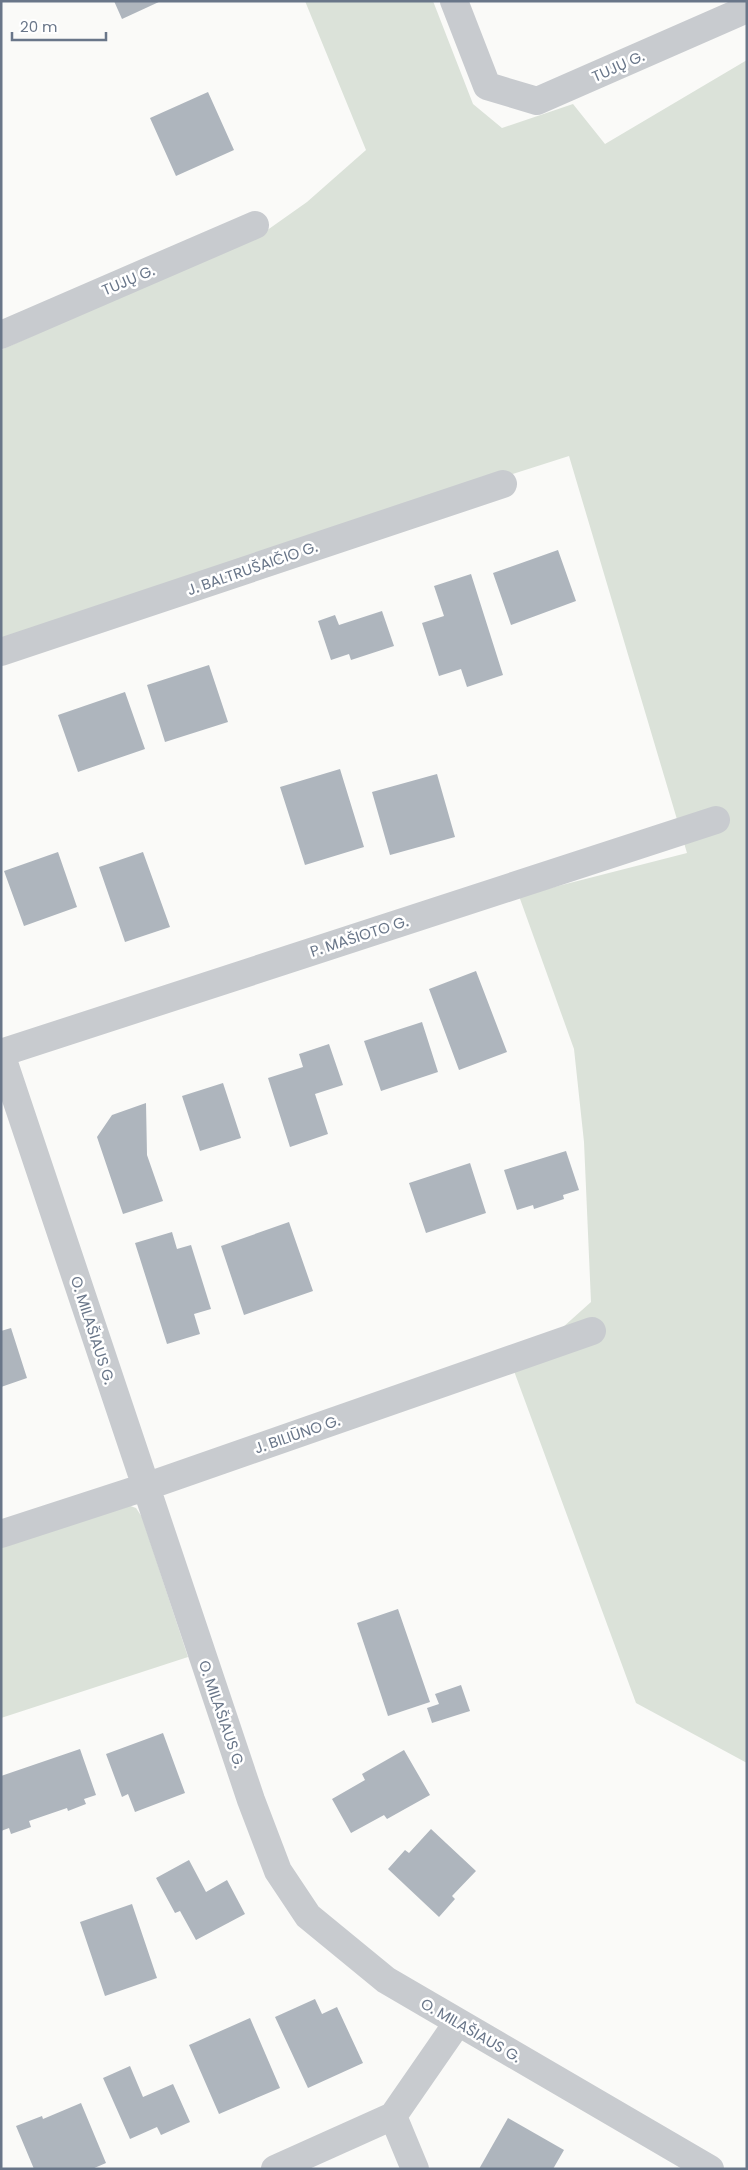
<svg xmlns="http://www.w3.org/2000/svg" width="748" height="2170" viewBox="0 0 748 2170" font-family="Poppins,sans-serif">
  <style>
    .green { fill: #dbe2d9 }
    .building { fill: #aeb5bd }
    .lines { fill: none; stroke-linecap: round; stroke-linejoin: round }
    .minor { stroke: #c8cbcf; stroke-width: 28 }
    .labels { text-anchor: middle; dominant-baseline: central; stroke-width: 5; stroke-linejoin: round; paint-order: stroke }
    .street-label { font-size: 15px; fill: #697689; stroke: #fff }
  </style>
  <rect width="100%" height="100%" fill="#fafaf8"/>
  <!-- green -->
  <path class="green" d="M305,1H433L473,104L502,128L573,104L605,144L747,60V1763L636,1703L514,1371L591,1302L584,1142L574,1049L519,896L687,853L569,456L217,568L1,641V350L266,231L307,202L366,150Z
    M122,1503L136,1508L142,1517L188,1657L1,1718V1543Z"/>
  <!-- building -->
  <path class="building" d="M114,1H161L122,19Z
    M208,92L234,150L176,176L150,118Z
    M558,550L576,601L511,625L493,573Z
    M471,574L503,675L467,687L461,669L439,676L422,623L444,616L434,586Z
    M382,611L394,646L351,660L349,654L331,660L318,621L335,615L339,625Z
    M209,665L228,722L165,742L147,685Z
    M125,692L145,749L78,772L58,715Z
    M340,769L364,847L305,865L280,787Z
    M437,774L455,837L390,855L372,792Z
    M58,852L77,907L24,926L4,871Z
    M143,852L170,927L125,942L99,867Z
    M476,971L507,1052L459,1070L429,989Z
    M422,1022L438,1072L381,1091L364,1041Z
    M329,1044L343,1085L315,1094L328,1134L290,1147L268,1078L303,1067L299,1054Z
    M223,1083L241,1138L200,1151L182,1096Z
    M146,1103L147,1155L163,1201L123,1214L97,1137L112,1115Z
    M566,1151L579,1190L563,1195L564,1199L534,1209L533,1205L517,1210L504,1170Z
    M470,1163L486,1213L426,1233L409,1183Z
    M289,1222L313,1291L244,1315L221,1246Z
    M172,1232L177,1249L191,1245L211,1309L194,1314L200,1334L167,1344L135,1243Z
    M11,1328L27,1378L1,1387V1331Z
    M398,1609L430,1702L388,1716L357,1623Z
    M461,1685L470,1711L432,1723L427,1708L439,1704L435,1694Z
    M163,1733L185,1793L135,1812L128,1794L122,1797L106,1754Z
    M80,1749L96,1795L84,1799L86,1804L68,1811L67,1808L29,1821L31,1827L11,1834L9,1828L1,1831V1776Z
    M404,1750L430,1795L387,1819L384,1815L351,1833L332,1799L365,1780L362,1774Z
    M431,1829L476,1871L452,1896L455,1899L439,1917L388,1869L405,1850L409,1853Z
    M189,1860L206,1892L227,1880L245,1914L196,1940L180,1911L175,1913L156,1878Z
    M132,1904L157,1978L105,1996L80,1922Z
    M315,1999L322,2014L337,2007L363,2063L308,2088L275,2017Z
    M250,2018L280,2088L219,2114L189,2045Z
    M130,2066L143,2097L173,2084L190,2122L161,2135L157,2127L130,2139L103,2078Z
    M81,2103L106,2163L92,2169H34L16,2126L42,2116L43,2119Z
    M508,2118L564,2150L553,2169H479Z"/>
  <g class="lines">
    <!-- minor -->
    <path class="minor" d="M454,1L487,86L537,101L747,9
      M1,335L255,225
      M1,652L503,484
      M1,1053L716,820
      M1,1054L251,1800L278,1871L308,1916L386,1980L710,2169
      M1,1534L145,1487L592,1331
      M393,2116L415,2169
      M275,2169L393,2116L458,2022"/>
  </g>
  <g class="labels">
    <!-- street labels -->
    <g class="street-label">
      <text transform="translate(618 66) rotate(-24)">TUJŲ G.</text>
      <text transform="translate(128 280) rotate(-23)">TUJŲ G.</text>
      <text transform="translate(252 568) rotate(-19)">J. BALTRUŠAIČIO G.</text>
      <text transform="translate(359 936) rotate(-18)">P. MAŠIOTO G.</text>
      <text transform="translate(93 1330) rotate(72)">O. MILAŠIAUS G.</text>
      <text transform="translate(297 1434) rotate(-19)">J. BILIŪNO G.</text>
      <text transform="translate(222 1714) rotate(71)">O. MILAŠIAUS G.</text>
      <text transform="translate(471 2030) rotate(30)">O. MILAŠIAUS G.</text>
    </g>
  </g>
  <!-- border -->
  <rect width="748" height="2170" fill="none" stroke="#697689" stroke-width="5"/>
  <!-- scale -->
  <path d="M12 32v8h94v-8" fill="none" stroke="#697689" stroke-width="2.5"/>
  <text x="20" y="32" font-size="15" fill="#697689" stroke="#ffffff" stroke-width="4" paint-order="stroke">20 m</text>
</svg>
